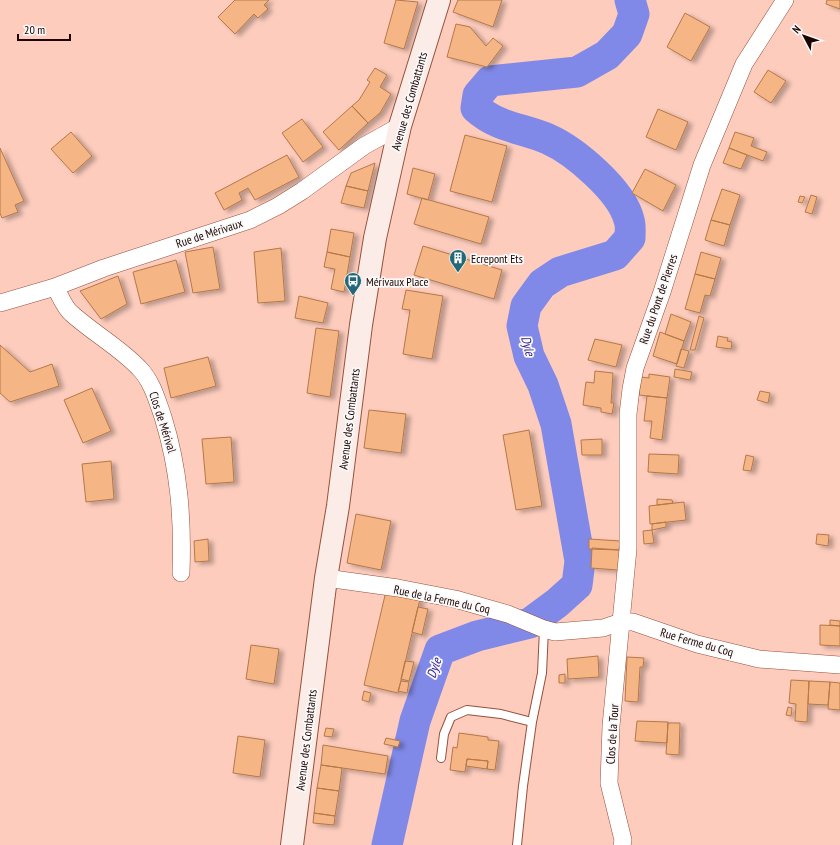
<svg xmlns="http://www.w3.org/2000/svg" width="840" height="845" viewBox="0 0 840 845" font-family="'PT Sans Narrow',sans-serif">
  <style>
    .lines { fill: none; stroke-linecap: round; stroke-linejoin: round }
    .river { stroke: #8189e8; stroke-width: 31 }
    .building { fill: #f6b584; stroke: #b57848; filter: url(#shadow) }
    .lane-casing { stroke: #96503a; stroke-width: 10 }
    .street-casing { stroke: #96503a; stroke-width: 18 }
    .secondary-casing { stroke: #96503a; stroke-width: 24 }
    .lane { stroke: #fff; stroke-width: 8 }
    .street { stroke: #fff; stroke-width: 17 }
    .secondary { stroke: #fbece7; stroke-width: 22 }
    .labels { text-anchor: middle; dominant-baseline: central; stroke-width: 3.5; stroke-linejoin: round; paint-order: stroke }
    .street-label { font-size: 12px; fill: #1d0400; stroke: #f9f9f9 }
    .poi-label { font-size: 12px; fill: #1d0400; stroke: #f9f9f9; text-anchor: start }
    .water-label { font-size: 13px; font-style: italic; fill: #2b1b8b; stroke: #f9f9f9 }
  </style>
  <defs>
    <filter id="shadow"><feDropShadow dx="4.5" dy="2.5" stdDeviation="2" flood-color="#0004"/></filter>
  </defs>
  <rect width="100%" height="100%" fill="#fdccbd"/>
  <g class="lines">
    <!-- river -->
    <path class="river" d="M387,845L415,721L440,650L477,636L530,623L557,603L577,585L580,561L556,424L543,385L529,356L522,326L526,306L542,284L560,272L615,255L630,238C630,233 631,225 629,220C622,191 575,151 548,139C523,128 498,128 476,108L478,95L490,81L577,72L607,55L627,34L634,14L630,0"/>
  </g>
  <!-- building -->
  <path class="building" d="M235,0H269L264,5L268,9L258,18L254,14L235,34L218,17Z
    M396,0L418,2L404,49L384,43Z
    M458,0H502L493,27L453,12Z
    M827,0H840V9L826,4Z
    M685,13L710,27L691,61L667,47Z
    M456,24L470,27L486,46L493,38L503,46L487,67L447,57Z
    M375,68L387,75L380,87L391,94L380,113L368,123L352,106L359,100L370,82L367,80Z
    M768,70L786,81L771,103L754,92Z
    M352,106L368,123L339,150L323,132Z
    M658,109L688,122L676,150L646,137Z
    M302,119L323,147L303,162L282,133Z
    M71,132L92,156L73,173L51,149Z
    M735,132L754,138L751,146L767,152L763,161L729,148Z
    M465,135L507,146L492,202L450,191Z
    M0,148L24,201L15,205L18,212L2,218L0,213Z
    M729,148L747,155L741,169L723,163Z
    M287,155L299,177L255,200L248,188L239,193L242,200L224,210L215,193Z
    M375,163L368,191L346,186L351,173Z
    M413,168L435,174L428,200L407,194Z
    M645,169L676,185L663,211L632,193Z
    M346,186L368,191L364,208L341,203Z
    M722,189L740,195L730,225L711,220Z
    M811,195L817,197L812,214L805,212Z
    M800,196L805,197L802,203L798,202Z
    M422,198L489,217L481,244L414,224Z
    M711,220L730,225L724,246L705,240Z
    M331,229L354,233L350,257L327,252Z
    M423,246L502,270L494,299L414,275Z
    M213,247L220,289L193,293L185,252Z
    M281,248L285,301L258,303L254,252Z
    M327,252L350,257L344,292L331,289L335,269L324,267Z
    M701,252L721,258L715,279L695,274Z
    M176,260L185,292L141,304L133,272Z
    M695,274L715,279L710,296L705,295L700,313L685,309Z
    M118,276L127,304L101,319L80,291Z
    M406,290L443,296L432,359L403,354L410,310L402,309Z
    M299,296L328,303L323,323L295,318Z
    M671,314L691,322L684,341L665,334Z
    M699,316L704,318L695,350H690Z
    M316,328L339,331L330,397L307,393Z
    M660,332L684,341L677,364L653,356Z
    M718,336L728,338L727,341L732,342L731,349L716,347Z
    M595,339L622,345L616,367L588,360Z
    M0,345L30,372L52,364L59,386L10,402L0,393Z
    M681,349L689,351L684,368L676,366Z
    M208,357L216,386L171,398L164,368Z
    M675,369L692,372L690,380L674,377Z
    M595,371L613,373L611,403H614L612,414L601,412V408L583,405L586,382L594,383Z
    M649,374L670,377L667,398L639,395L641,377L649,378Z
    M92,388L111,431L83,443L64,400Z
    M760,391L770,393L768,403L757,400Z
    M647,396L667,398L662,440L650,438L652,421H644Z
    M369,410L406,414L401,453L364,448Z
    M529,430L542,506L516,510L503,435Z
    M231,437L234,482L206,484L202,439Z
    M602,439V455H582L581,440Z
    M649,454L679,455L678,474L648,472Z
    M746,455L754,457L751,471L743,470Z
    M111,461L114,499L86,502L82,464Z
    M657,499L672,500L673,503L657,505Z
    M684,502L686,520L650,524L649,506Z
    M356,514L391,521L381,570L347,563Z
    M666,522V527L652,530V524Z
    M652,530L654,543L644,544L643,531Z
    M817,534L829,535L828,546L816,544Z
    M208,539L209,561L195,562L194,541Z
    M589,539L620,541L619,550L589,549Z
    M592,548L620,550L618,570L591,568Z
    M386,591L420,599L398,693L364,685Z
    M418,607L428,609L422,635L412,632Z
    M830,620L840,621V626L830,625Z
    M820,625L840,626V646L820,645Z
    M251,645L279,649L274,684L246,679Z
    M598,656L599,677L568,679L567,659Z
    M627,657L644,658L643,667H640L638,702L625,701Z
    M405,661L414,662L409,681L401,679Z
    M565,674V683H559V675Z
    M791,680L809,681L807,722L795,721L796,704L789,703Z
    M401,681L409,682L407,693L398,691Z
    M809,681L830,682L828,705L808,704Z
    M830,682L840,683V710L828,709Z
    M364,691L371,693L369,702L362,700Z
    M788,707L792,708L791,716L786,715Z
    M637,721L668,722L667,743L635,741Z
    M668,723H680L679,755L666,754Z
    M326,728L334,729L332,737L324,736Z
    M459,733L488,737V740L499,741L495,770L487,769L488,761L467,759L465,772L450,770L453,747L457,748Z
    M238,736L265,740L260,777L233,773Z
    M386,738L400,741L398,747L384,744Z
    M323,745L388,756L385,774L321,765Z
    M467,759L488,761L487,769L466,766Z
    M321,765L342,768L339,791L317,788Z
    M317,788L339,791L335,816L314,813Z
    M314,813L335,816L334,825L313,823Z"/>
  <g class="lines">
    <defs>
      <path id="lane" d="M441,758L444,734L451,717L467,710L501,714L532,722
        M517,845L523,786L532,722L542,673L544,629"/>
      <path id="street" d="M55,287C60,295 64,307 71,313C93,333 119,347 139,368C152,381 157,400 163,417C179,469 183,518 181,573
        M0,303L55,287L104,268L250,220L278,206L302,191L364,146L400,126
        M326,578L398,588L455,599L508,614L544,629L555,632L603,628L621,622H633L697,644L759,659L840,665
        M622,845L623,840L609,783L611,726L628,549V414L631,389L635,368L662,292L702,165L744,64L785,0"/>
      <path id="secondary" d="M292,845L326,578L338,506L361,325L375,238L400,126L439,0"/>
    </defs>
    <!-- lane casing -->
    <use href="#lane" class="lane-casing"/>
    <!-- street casing -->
    <use href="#street" class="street-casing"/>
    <!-- secondary casing -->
    <use href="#secondary" class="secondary-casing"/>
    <!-- lane -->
    <use href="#lane" class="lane"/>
    <!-- street -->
    <use href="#street" class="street"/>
    <!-- secondary -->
    <use href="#secondary" class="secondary"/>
  </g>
  <!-- icons -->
  <defs>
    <symbol id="building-pin" viewBox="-11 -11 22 30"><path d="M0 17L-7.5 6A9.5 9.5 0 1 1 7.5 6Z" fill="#236778" stroke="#f9f9f9"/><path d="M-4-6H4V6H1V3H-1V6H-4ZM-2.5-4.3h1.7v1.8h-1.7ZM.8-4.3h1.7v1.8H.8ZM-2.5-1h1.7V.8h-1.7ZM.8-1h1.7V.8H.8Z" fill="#fff"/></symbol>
    <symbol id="bus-pin" viewBox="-11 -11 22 30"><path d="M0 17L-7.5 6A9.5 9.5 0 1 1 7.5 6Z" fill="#236778" stroke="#f9f9f9"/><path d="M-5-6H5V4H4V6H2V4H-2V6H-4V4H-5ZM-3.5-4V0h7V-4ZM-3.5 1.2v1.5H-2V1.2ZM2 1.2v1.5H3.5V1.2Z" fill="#fff"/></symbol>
  </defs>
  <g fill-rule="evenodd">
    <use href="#building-pin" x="448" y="248" width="20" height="27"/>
    <use href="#bus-pin" x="343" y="271" width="20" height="27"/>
  </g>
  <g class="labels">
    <!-- street labels -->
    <g class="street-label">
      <text transform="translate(409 101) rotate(-74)">Avenue des Combattants</text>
      <text transform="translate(209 233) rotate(-18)">Rue de Mérivaux</text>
      <text transform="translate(658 299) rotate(-71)">Rue du Pont de Pierres</text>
      <text transform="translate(349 419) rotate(-83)">Avenue des Combattants</text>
      <text transform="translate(163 422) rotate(72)">Clos de Mérival</text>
      <text transform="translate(442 599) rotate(12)">Rue de la Ferme du Coq</text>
      <text transform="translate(697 642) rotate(16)">Rue Ferme du Coq</text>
      <text transform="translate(612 734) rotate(-86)">Clos de la Tour</text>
      <text transform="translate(306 740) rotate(-83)">Avenue des Combattants</text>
    </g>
    <!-- poi labels -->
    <g class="poi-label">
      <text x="471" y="258">Ecrepont Ets</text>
      <text x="366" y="281">Mérivaux Place</text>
    </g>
    <!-- water labels -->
    <g class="water-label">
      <text transform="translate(528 346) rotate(75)">Dyle</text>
      <text transform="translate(434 668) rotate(-71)">Dyle</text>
    </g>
  </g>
  <!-- north arrow -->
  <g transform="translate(804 36) rotate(311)" stroke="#f9f9f9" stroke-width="3" paint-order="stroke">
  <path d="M0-3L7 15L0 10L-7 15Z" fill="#1d0400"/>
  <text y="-6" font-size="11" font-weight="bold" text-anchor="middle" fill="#1d0400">N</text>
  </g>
  <!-- scale -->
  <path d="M18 34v6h52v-6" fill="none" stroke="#1d0400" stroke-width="2"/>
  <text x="24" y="34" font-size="12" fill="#1d0400" stroke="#f9f9f9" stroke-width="3" paint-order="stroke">20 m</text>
</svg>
